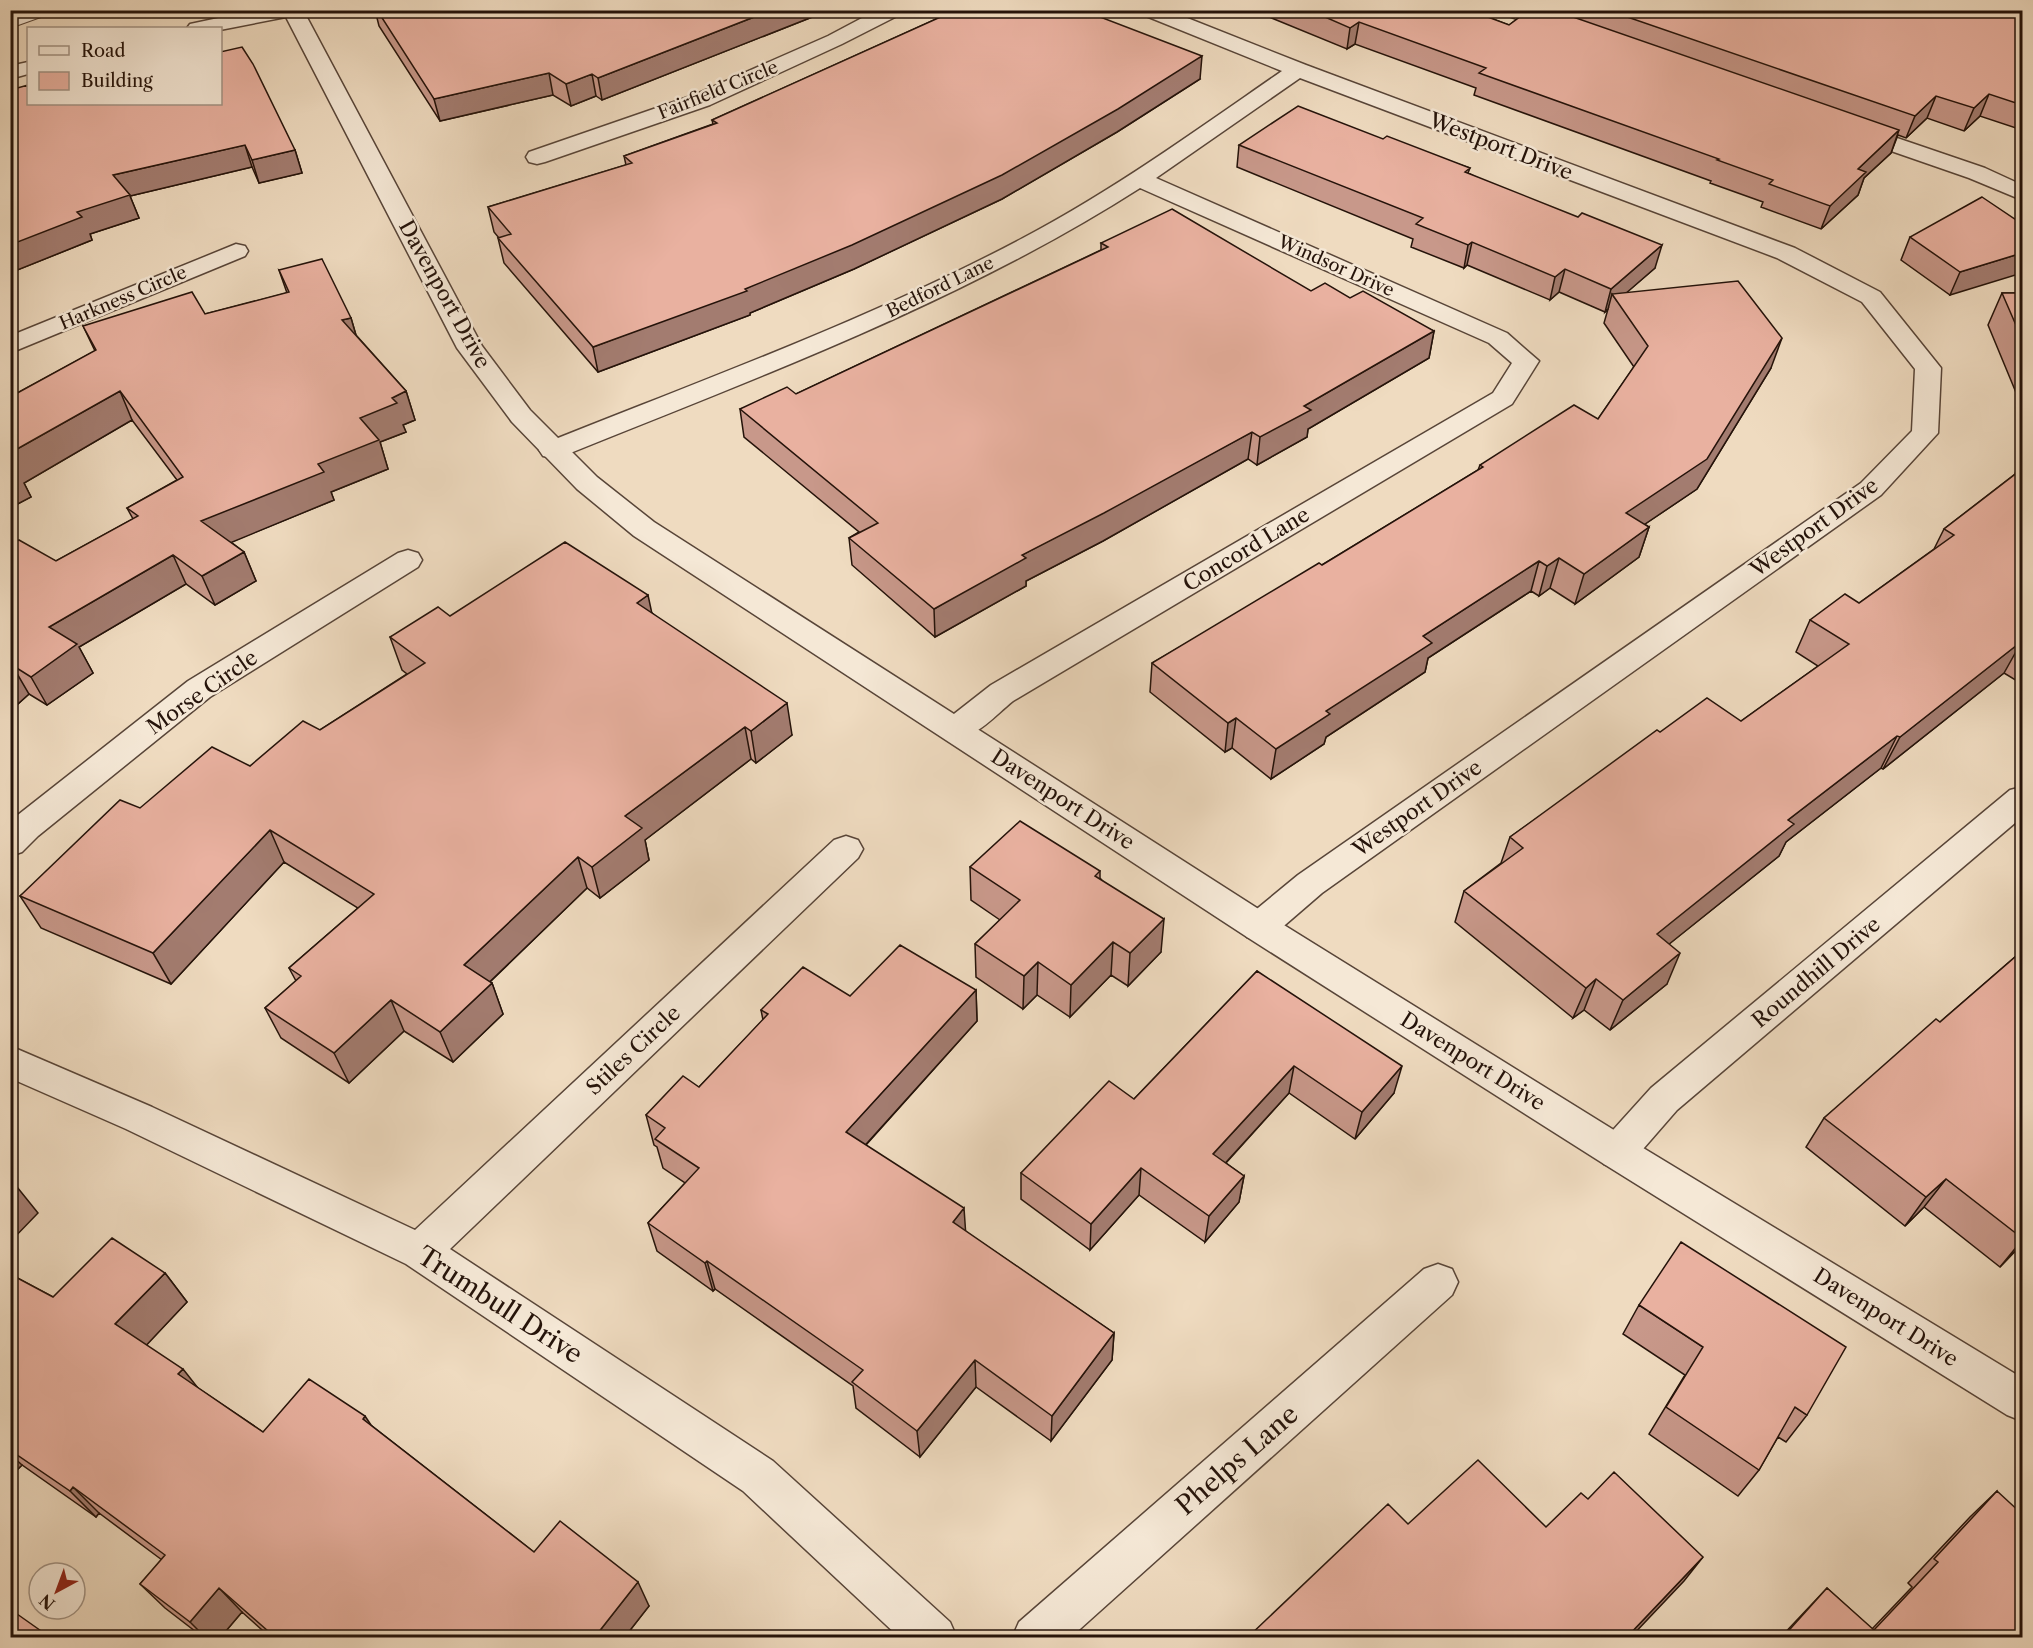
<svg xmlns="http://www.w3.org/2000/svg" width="2033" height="1648" viewBox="0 0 2033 1648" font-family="'Libre Caslon Text',serif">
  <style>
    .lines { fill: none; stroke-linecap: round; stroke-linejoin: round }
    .service-casing { stroke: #584538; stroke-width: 2 }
    .minor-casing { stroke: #584538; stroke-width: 3 }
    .tertiary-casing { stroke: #584538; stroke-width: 3 }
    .service { fill: #f5e8d6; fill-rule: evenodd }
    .minor { fill: #f5e8d6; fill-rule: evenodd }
    .tertiary { fill: #f5e8d6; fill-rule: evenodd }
    .wall { fill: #c8988a; stroke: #25130a; stroke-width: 1.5 }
    .shaded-wall { fill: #a37c70; stroke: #25130a; stroke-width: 1.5 }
    .building { fill: #e9b1a0; stroke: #25130a; stroke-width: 1.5 }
    .labels { text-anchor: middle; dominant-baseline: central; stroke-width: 5; stroke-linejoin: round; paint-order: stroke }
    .far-street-label { font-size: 18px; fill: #25130a; stroke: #f5e8d6 }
    .street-label { font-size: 21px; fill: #25130a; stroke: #f5e8d6 }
    .near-street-label { font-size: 26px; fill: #25130a; stroke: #f5e8d6 }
  </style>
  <rect width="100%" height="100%" fill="#efdbc0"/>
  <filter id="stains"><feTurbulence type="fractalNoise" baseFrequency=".00333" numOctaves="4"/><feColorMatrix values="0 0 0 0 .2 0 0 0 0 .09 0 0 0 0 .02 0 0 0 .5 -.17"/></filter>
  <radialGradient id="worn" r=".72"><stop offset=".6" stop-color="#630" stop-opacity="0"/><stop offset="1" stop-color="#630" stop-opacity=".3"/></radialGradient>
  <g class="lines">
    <defs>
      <path id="service" d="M23,10H51L49,14L10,28V15Z"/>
      <path id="minor" d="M877,10H904L901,14L842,44L710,105L545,162L537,164L529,162L526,157L529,152L694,95L828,36Z
        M1138,10H1167L1306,65L1795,248L1880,292L1941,368L1938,433L1881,495L1322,893L1271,937L1259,941L1247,937L1242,927L1247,917L1298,875L1861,483L1912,431L1915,369L1862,302L1777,258L1300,78L1156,178L1507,333L1539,361L1512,404L1013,701C994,716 971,745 945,737L940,729L945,721L991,685L1493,393L1512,363L1489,343L1140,188C960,303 760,376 563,456L553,458L543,456L539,450L543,444C705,379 869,320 1023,238C1114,190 1198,129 1282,71L1141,14Z
        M1500,10H1531L1573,26L1576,30L1573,34L1566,36L1559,34L1503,14Z
        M1853,123L1985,168L2022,185V200L1969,178L1845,135L1842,130L1845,125Z
        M236,244L245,246L248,251L245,256L10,353V336Z
        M408,550L418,553L422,560L418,567L210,697L38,836L22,852L10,856V822L14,818L188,681L398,553Z
        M2022,787V817L1677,1110L1630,1164L1617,1169L1604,1164L1598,1152L1604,1140L1651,1088L2010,790Z
        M846,836L858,840L863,849L858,858L450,1249L773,1461L950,1622L957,1638H900L743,1491L406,1264L126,1129L10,1078V1046L152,1107L415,1230L834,840Z
        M1438,1264L1452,1269L1458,1282L1452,1295L1070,1638H1012L1019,1622L1424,1269Z"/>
      <path id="tertiary" d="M256,10H303L482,346L530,410L597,477L654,522L1271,917L1630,1140L2022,1378V1421L2007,1415L1604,1164L1247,937L634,536L577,489L512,422L457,348L286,17L220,30L187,28L190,24Z
        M28,62V74L10,79V66Z"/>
    </defs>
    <!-- service casing -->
    <use href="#service" class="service-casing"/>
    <!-- minor casing -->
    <use href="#minor" class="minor-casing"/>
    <!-- tertiary casing -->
    <use href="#tertiary" class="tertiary-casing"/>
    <!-- service -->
    <use href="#service" class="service"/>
    <!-- minor -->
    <use href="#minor" class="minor"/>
    <!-- tertiary -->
    <use href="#tertiary" class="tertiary"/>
  </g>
  <!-- wall -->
  <path class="wall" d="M375,10H830L602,100L596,96L571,106L553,95L440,121L379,26Z
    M956,10H1094V15L1200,79L1117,132L1002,199L854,269L750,313V315L598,372L504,263L498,238H499L494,232L488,207L626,165L624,156L713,124L712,120Z
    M1269,10H1469L1509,25L1529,10H2022V130L1980,116L1964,131L1927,118L1906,138L1898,135L1891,153L1864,178L1858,195L1821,229L1761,207L1763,202L1710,183L1711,181L1474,95L1476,88L1355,44L1347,49L1269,17Z
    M10,90L295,150L302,173L259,183L252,167L130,196L139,218L90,234L92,240L10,273Z
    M1383,139L1470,168L1468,173L1655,268L1627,292L1771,368L1697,489L1645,524L1649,527L1639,557L1575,604L1550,588L1539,596L1531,591L1428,658L1425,672L1326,737L1324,744L1271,779L1232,748L1225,752L1150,692L1152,663L1322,565L1478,470L1480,465L1598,419L1634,367L1604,323L1608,309L1605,312L1559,292L1550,300L1467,265L1464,268L1411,247L1413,239L1237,167L1239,145Z
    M2022,224L1950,295L1901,260L1910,237Z
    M1101,243L1311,291L1350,298L1434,331L1429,358L1308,429L1307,437L1257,465L1248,459L1103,541L1026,581V586L935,637L852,565L849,538L859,532L744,437L740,409L796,394L1101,250Z
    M279,270L351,318L356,335L406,391L415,420L403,425L406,432L380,442L388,469L331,492L334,500L231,542L244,552L256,581L215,605L186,584L79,647L93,673L47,705L29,694L10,711V546L56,561L133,519L127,508L177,480L132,420L24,483L31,497L10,508V397L95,351L83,326L205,314L287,293Z
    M2002,293H2022V407L1988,325Z
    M2022,451V684L2004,673L1883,769L1881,768L1786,842L1779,856L1669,944L1667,984L1610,1030L1584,1010L1573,1018L1455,922L1464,891L1501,863L1510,837L1660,732L1741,721L1818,666L1796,652L1810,620L1859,603L1934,549L1944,529L2015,474Z
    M651,612L792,735L756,763L751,759L645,840L649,860L600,898L587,888L490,982L492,983L503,1014L453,1062L404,1031L349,1083L281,1038L265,1008L296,981L289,968L358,908L284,862L171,984L41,928L20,896L140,808L250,766L320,730L407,674L402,670L390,637L450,616Z
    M970,867L1100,871V878L1161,952L1128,986L1111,975L1070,1017L1037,995L1023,1009L976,977L975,944L1000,920L971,900Z
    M2022,951V1244L2000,1267L1924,1207L1905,1226L1806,1147L1824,1118L1940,1022Z
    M1257,971L1394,1093L1355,1139L1289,1093L1226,1163L1244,1176L1239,1202L1205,1242L1139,1195L1090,1250L1021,1199V1173L1134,1099Z
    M976,990L977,1021L866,1145L965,1231L1114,1333L1112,1360L1051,1441L976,1387L920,1457L856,1408L853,1386L715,1289L713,1291L657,1251L648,1223L685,1183L663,1168L657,1147L654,1145L646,1115L699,1087L763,1020L761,1010L850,996Z
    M165,1273L187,1302L146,1345L198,1388L263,1432L372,1426L534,1552L649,1606L624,1638H271L242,1612L220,1638H204L165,1608L140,1584L162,1560L99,1513L96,1517L22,1465L10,1477V1274L53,1297Z
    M1639,1305L1807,1415L1786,1442L1778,1437L1759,1470L1738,1496L1649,1434L1685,1375L1623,1334Z
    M1997,1491L2022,1638H1780L1827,1588L1872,1629L1912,1587L1908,1583L1970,1517Z"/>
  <!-- shaded-wall -->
  <path class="shaded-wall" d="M772,10H830L602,100L598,78Z
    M1081,10H1094V25Z
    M1359,22L1355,44L1347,49L1350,28Z
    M1202,56L1200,79L1117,132L1002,199L854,269L750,313V315L598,372L593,347L745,289Z
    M549,73L553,95L440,121L434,99Z
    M592,74L596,96L571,106L566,84Z
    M1989,94L1980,116L1964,131L1974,108Z
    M1936,96L1927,118L1906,138L1915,116Z
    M1899,130L1891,153L1864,178L1858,195L1821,229L1830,206L1858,169Z
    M245,145L252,167L130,196L139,218L90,234L92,240L10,273V245L77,212L113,175Z
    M295,150L302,173L259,183L252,160Z
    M1472,242L1467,265L1464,268L1468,245Z
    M1662,245L1655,268L1617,301L1612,294L1608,309L1605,312L1611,289Z
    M2022,253V273L1950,295L1960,272Z
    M1565,269L1559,292L1550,300L1555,277Z
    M351,318L359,346L342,320Z
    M1434,331L1429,358L1308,429L1307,437L1257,465L1260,437L1304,406Z
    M1782,338L1771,368L1697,489L1617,543L1626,513Z
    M120,391L132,420L24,483L31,497L10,508V453Z
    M406,391L415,420L403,425L406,432L380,442L388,469L331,492L334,500L213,550L201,521L318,464L360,418L392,398Z
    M1252,432L1248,459L1103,541L1026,581V586L935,637L934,609L1022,555Z
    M1649,527L1639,557L1575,604L1584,574Z
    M244,552L256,581L215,605L202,576Z
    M173,555L186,584L79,647L93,673L47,705L31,677L49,627Z
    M1559,558L1550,588L1539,596L1547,566Z
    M1539,561L1531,591L1428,658L1425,672L1326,737L1324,744L1271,779L1276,749L1423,636Z
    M648,595L655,628L637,603Z
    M2022,641L2004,673L1883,769L1900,737Z
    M12,665L29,694L10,711V667Z
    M787,703L792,735L756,763L751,731Z
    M1236,718L1232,748L1225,752L1228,723Z
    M745,727L751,759L645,840L649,860L600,898L592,867L625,816Z
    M1897,736L1881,768L1786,842L1779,856L1643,965L1657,934L1788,820Z
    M270,830L284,862L171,984L153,953Z
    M578,857L587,888L475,996L464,965Z
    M1164,919L1161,952L1128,986L1130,953Z
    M1113,942L1111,975L1070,1017L1071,985Z
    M1680,953L1667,984L1610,1030L1623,1000Z
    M1038,962L1037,995L1023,1009L1024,976Z
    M1596,979L1584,1010L1573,1018L1586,988Z
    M492,983L503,1014L453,1062L440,1032Z
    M976,990L977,1021L850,1162L846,1132Z
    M391,1000L404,1031L349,1083L334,1053Z
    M1294,1066L1289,1093L1209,1181L1213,1154Z
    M1402,1066L1394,1093L1355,1139L1362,1112Z
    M1141,1168L1139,1195L1090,1250L1091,1224Z
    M1244,1176L1239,1202L1205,1242L1209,1216Z
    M1946,1179L1924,1207L1905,1226L1926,1197Z
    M13,1182L38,1213L10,1242V1185Z
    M964,1208L966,1237L953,1222Z
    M2022,1240V1244L2000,1267Z
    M707,1261L715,1289L713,1291L705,1263Z
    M165,1273L187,1302L139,1353L115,1324Z
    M1114,1333L1112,1360L1051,1441L1052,1416Z
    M975,1360L976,1387L920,1457L917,1431Z
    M183,1369L205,1397L178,1374Z
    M365,1416L383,1443L363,1419Z
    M10,1454L22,1465L10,1477Z
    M73,1487L99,1513L96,1517L70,1491Z
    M1703,1557L1684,1581L1630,1638H1626Z
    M638,1582L649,1606L624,1638H594Z
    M219,1588L242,1612L220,1638H206L190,1622Z"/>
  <!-- building -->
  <path class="building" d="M377,10H772L598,78L592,74L566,84L549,73L434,99Z
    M956,10H1082L1202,56L1118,109L1002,175L852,245L745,289L747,291L593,347L498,238L511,234L488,207L632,163L624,156L717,123L712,120Z
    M1309,10H1469L1509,25L1529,10H1553L1899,130L1858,169L1866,172L1830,206L1769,184L1773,180L1717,160L1719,159L1479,73L1486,68L1359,22L1350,28Z
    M1607,10H2022V105L1989,94L1974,108L1936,96L1915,116Z
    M242,47L253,64L295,150L252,160L245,145L113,175L130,195L77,212L82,217L10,245V90L28,85V104H220V52Z
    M1298,106L1383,139L1387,136L1470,168L1465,172L1578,217L1582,213L1662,245L1611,289L1565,269L1555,277L1472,242L1468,245L1416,224L1423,218L1239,145Z
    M1982,197L2022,224V253L1960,272L1910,237Z
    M1172,209L1311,291L1325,283L1350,298L1363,291L1434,331L1304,406L1311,410L1260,437L1252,432L1104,513L1022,555L1026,558L934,609L849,538L878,523L740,409L787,387L796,394L1108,247L1101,243Z
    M322,259L351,318L342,320L406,391L392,398L397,403L360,418L379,440L318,464L324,472L201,521L244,552L202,576L173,555L49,627L77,644L31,677L12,665L10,667V546L19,540L56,561L138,516L127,508L183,477L120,391L10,453V397L96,350L83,326L192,292L205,314L289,292L279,270Z
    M1738,281L1782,338L1707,459L1626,513L1649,527L1584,574L1559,558L1547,566L1539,561L1423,636L1432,643L1326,711L1330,714L1276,749L1236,718L1228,723L1152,663L1319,563L1322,565L1483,467L1480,465L1574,405L1598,419L1648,346L1612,294Z
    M2002,293H2022V339Z
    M10,464L16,468L10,471Z
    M2022,469V641L1900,737L1897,736L1788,820L1794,824L1657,934L1680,953L1623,1000L1596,979L1586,988L1464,891L1523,848L1510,837L1657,730L1660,732L1707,698L1741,721L1849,644L1810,620L1845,594L1859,603L1954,535L1944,529Z
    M565,542L648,595L637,603L787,703L751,731L745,727L625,816L642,828L592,867L578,857L464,965L492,983L440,1032L391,1000L334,1053L265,1008L301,976L289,968L374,894L270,830L153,953L20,896L120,800L140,808L212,747L250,766L303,721L320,730L425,663L390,637L438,607L450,616Z
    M1020,821L1100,871L1095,876L1164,919L1130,953L1113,942L1071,985L1038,962L1024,976L975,944L1020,900L970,867Z
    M900,945L976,990L846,1132L964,1208L953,1222L1114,1333L1052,1416L975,1360L917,1431L852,1382L863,1370L707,1261L705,1263L648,1223L699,1168L655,1139L665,1128L646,1115L683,1076L699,1087L768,1014L761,1010L803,967L850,996Z
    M2022,951V1238L1946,1179L1926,1197L1824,1118L1936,1019L1940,1022Z
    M1257,971L1402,1066L1362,1112L1294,1066L1213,1154L1244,1176L1209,1216L1141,1168L1091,1224L1021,1173L1109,1081L1134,1099Z
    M112,1238L165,1273L115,1324L183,1369L178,1374L263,1432L309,1379L365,1416L363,1419L534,1552L560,1521L638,1582L594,1638H276L219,1588L190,1622L140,1584L165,1555L73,1487L70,1491L10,1450V1274L53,1297Z
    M1681,1242L1846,1347L1807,1415L1795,1407L1759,1470L1666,1407L1703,1347L1639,1305Z
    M1478,1460L1546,1527L1581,1493L1588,1499L1614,1472L1703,1557L1626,1638H1247L1388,1504L1408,1524Z
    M1997,1491L2022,1514V1638H1782L1827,1588L1874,1630L1938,1562L1934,1559Z
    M10,1609L51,1638H10Z"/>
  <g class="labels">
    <!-- far-street labels -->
    <g class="far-street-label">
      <text transform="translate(718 90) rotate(-22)">Fairfield Circle</text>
      <text transform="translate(1336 266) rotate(24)">Windsor Drive</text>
      <text transform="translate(940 287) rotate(-26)">Bedford Lane</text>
      <text transform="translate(123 298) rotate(-23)">Harkness Circle</text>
    </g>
    <!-- street labels -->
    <g class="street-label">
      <text transform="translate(1501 146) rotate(21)">Westport Drive</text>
      <text transform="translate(445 294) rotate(61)">Davenport Drive</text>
      <text transform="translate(1814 527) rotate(-36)">Westport Drive</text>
      <text transform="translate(1246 549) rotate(-31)">Concord Lane</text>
      <text transform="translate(202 692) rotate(-35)">Morse Circle</text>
      <text transform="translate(1063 799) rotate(33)">Davenport Drive</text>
      <text transform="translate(1417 808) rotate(-35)">Westport Drive</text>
      <text transform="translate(1816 972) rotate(-40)">Roundhill Drive</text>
      <text transform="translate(633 1050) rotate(-43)">Stiles Circle</text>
      <text transform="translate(1473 1061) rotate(32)">Davenport Drive</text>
      <text transform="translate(1886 1317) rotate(32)">Davenport Drive</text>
    </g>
    <!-- near-street labels -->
    <g class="near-street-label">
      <text transform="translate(500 1305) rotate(33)">Trumbull Drive</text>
      <text transform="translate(1237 1460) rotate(-41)">Phelps Lane</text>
    </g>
  </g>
  <!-- margin -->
  <rect width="2033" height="1648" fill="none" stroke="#efdbc0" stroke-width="36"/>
  <rect x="12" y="12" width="2009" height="1624" fill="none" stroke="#25130a" stroke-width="3"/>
  <rect x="18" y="18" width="1997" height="1612" fill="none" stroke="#25130a" stroke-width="1.5"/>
  <!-- legend -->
  <rect x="27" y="27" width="195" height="78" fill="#f5e8d6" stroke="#a29384" stroke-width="1.5"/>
  <rect x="39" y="46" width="30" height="9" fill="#f5e8d6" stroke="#a29384" stroke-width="1.5"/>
  <text x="81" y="57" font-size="18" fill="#25130a">Road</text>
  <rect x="39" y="72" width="30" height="18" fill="#e9b1a0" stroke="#a29384" stroke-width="1.5"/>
  <text x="81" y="87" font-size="18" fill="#25130a">Building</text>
  <!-- north arrow -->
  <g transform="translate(57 1591) rotate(221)"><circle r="28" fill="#f5e8d6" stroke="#a29384" stroke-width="1.5"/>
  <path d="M0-4.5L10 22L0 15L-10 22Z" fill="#8f2418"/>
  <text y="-9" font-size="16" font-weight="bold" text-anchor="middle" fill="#25130a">N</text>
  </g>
  <rect width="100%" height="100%" filter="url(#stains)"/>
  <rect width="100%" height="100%" fill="url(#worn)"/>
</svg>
